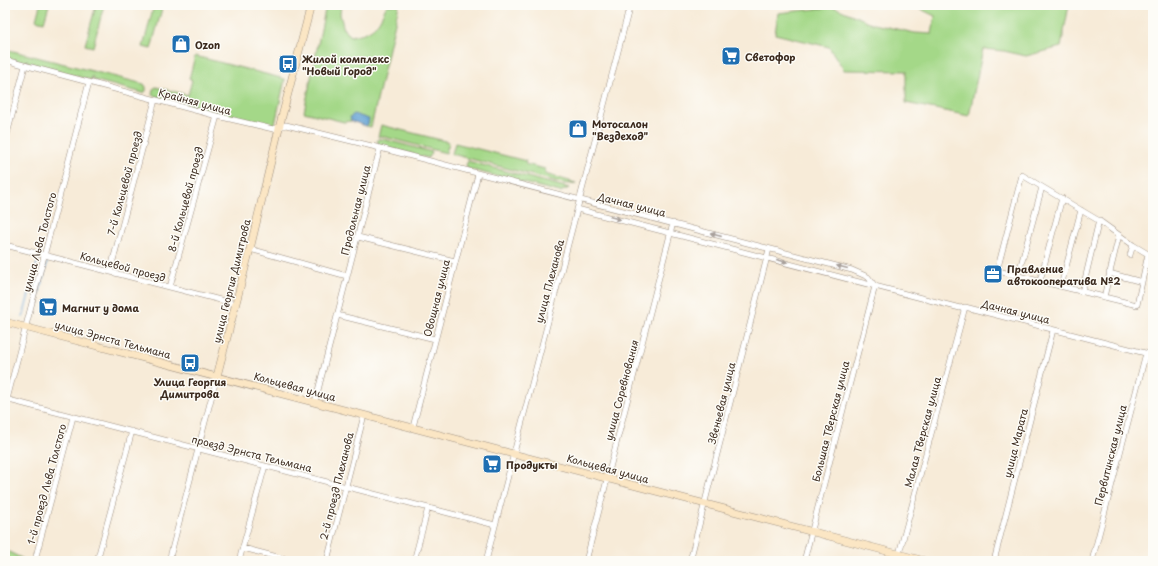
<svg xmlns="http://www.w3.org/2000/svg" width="1158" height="566" viewBox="0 0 1158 566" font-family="'Playpen Sans',sans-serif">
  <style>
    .green { fill: #a4d888; stroke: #708153 }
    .water { fill: #60a0d3; stroke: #4e6578 }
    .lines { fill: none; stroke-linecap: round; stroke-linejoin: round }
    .stream { stroke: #60a0d3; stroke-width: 1.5 }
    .street-casing { stroke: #998a7b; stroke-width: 6 }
    .secondary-casing { stroke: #998a7b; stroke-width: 8 }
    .street { stroke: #fff; stroke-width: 5 }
    .secondary { stroke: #fbe6c4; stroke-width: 7 }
    .oneway { fill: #a79f9a }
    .labels { text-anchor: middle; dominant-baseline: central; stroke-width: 3; stroke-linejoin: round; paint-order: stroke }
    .poi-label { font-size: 10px; font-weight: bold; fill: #3b2a1e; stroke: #fdfcf7; text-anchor: start }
    .street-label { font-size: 10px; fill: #3b2a1e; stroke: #fdfcf7 }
  </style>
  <rect width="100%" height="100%" fill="#fdfcf7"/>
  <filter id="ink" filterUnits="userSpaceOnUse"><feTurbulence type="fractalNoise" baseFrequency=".025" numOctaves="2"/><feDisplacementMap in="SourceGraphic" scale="8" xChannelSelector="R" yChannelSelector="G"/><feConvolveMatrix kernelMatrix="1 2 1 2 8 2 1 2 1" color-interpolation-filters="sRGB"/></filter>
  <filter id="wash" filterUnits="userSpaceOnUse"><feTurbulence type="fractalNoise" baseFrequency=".012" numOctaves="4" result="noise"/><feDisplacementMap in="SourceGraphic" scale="16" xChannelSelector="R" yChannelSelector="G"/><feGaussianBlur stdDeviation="0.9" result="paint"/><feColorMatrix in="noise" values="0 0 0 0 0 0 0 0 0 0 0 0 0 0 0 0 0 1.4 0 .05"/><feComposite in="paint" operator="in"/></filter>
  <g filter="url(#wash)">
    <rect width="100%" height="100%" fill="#f7ebd8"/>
    <!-- green -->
    <path class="green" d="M40,5H49L44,22L36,20Z
      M96,5H104L93,47L85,45Z
      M154,5H163L151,49L143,47Z
      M326,5H341L340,14L344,30L351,36C375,32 377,26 387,5H399L371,127L366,126L369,122L350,120L351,121L344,122L304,112Z
      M912,5H997V7L1006,8L1010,5H1069L1061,47L1026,56L1004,51L983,49L969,116L906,103V71L844,70L829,47L775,34L778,13L834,7L874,24L915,33L932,34L935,16Z
      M5,49L144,84L146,87V91L143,93L93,80V77L92,76L91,80L27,63L28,60H26L25,63L5,58Z
      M195,56L285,79L275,124L267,125L152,95L153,89L156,87L188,95L192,80L189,79Z
      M381,125L449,142L446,153L381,136L378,137Z
      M378,139H383L432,152L431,155L428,158L380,146L377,141Z
      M455,143L526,161L525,164L545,169V174L576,183L568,184L562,183L452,154Z
      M468,161L569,188L560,192L468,169L466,165Z
      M5,550L27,561H5Z"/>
    <!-- water -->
    <path class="water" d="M354,114L369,119L368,124L366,126L351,121L350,117Z"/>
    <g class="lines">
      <!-- stream -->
      <path class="stream" d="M35,310L48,259
        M23,317L39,256
        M5,558L13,561"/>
    </g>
  </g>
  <g filter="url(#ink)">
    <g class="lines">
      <defs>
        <path id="street" d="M5,60L217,116L273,129L286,125L380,148L852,270L868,277L875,286
          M5,142L25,66
          M577,209L960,308L965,307L1153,355
          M358,237L455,261
          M5,245L236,304
          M250,249L347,276
          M990,269L1137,305L1148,254L1133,245L1130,255
          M997,271L1022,175L1101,222L1133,245
          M110,272L155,100
          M1109,273L1142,282
          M1018,276L1042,187
          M1040,281L1062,198
          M1061,286L1081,210
          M170,287L217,116
          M1082,292L1099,220
          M1104,297L1119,235
          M337,315L435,339
          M5,399L495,525
          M315,402L380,148
          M5,407L89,82
          M413,427L478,174
          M243,548L293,561
          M899,554L965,307
          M36,556L73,417
          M97,561L132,431
          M169,561L217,376
          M239,561L265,466
          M327,561L364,415
          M414,561L428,508
          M486,561L630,5
          M586,561L673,223
          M690,561L769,249
          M804,561L875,286
          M994,561L1053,330
          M1092,561L1146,353"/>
        <path id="secondary" d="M5,322L925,561
          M217,376L250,249L279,128L311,5"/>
      </defs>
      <!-- street casing -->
      <use href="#street" class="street-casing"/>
      <!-- secondary casing -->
      <use href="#secondary" class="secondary-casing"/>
      <!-- street -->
      <use href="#street" class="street"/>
      <!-- secondary -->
      <use href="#secondary" class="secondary"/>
    </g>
    <!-- one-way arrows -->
    <defs><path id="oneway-solid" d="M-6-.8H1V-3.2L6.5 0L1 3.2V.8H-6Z"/></defs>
    <g class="oneway">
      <use href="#oneway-solid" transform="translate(615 218) rotate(15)"/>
      <use href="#oneway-solid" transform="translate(716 235) rotate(-165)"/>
      <use href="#oneway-solid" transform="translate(782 261) rotate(14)"/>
      <use href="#oneway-solid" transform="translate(842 267) rotate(-166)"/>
    </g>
  </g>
  <!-- icons -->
  <defs>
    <symbol id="shop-square" viewBox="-11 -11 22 22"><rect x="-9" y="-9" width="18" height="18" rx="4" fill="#1f6fb2" stroke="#fdfcf7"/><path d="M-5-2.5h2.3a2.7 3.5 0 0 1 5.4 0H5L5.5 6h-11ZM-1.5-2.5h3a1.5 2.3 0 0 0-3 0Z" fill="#fff"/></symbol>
    <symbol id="supermarket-square" viewBox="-11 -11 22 22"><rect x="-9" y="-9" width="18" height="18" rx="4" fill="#1f6fb2" stroke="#fdfcf7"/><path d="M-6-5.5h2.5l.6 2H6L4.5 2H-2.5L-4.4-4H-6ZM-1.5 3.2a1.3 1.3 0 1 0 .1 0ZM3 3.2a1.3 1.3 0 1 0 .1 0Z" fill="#fff"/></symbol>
    <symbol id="bus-square" viewBox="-11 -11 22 22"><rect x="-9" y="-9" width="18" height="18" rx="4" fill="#1f6fb2" stroke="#fdfcf7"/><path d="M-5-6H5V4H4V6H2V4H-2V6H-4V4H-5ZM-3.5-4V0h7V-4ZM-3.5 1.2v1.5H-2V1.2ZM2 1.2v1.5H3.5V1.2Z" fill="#fff"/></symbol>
    <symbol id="office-square" viewBox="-11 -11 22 22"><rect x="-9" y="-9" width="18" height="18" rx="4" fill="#1f6fb2" stroke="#fdfcf7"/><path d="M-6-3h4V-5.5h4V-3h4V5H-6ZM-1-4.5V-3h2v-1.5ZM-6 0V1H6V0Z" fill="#fff"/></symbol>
  </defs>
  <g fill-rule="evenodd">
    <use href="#shop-square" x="170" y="33" width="22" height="22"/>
    <use href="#supermarket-square" x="720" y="45" width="22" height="22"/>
    <use href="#bus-square" x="277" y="53" width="22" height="22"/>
    <use href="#shop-square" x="567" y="118" width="22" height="22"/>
    <use href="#office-square" x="982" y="263" width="22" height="22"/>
    <use href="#supermarket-square" x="37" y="296" width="22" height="22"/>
    <use href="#bus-square" x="179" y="352" width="22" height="22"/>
    <use href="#supermarket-square" x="481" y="453" width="22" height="22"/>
  </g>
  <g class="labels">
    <!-- poi labels -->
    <g class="poi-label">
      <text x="195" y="44">Ozon</text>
      <text x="745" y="56">Светофор</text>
      <text x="302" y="58">Жилой комплекс<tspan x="302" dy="12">"Новый Город"</tspan></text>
      <text x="592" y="123">Мотосалон<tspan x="592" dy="12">"Вездеход"</tspan></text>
      <text x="1007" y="268">Правление<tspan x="1007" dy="12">автокооператива №2</tspan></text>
      <text x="62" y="307">Магнит у дома</text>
      <text x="190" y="381" text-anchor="middle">Улица Георгия<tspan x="190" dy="12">Димитрова</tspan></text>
      <text x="506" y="464">Продукты</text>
    </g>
    <!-- street labels -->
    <g class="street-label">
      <text transform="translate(195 101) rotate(15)">Крайняя улица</text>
      <text transform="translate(124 183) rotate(-75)">7-й Кольцевой проезд</text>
      <text transform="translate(185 199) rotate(-75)">8-й Кольцевой проезд</text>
      <text transform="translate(632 204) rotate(14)">Дачная улица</text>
      <text transform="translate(355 210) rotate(-76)">Продольная улица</text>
      <text transform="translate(39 242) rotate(-75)">улица Льва Толстого</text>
      <text transform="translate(123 266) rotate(15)">Кольцевой проезд</text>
      <text transform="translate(231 281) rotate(-76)">улица Георгия Димитрова</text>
      <text transform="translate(549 281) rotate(-75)">улица Плеханова</text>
      <text transform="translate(436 298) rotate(-76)">Овощная улица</text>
      <text transform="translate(1016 311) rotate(14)">Дачная улица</text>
      <text transform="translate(113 339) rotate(15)">улица Эрнста Тельмана</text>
      <text transform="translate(295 386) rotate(15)">Кольцевая улица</text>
      <text transform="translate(621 390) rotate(-75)">улица Соревнования</text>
      <text transform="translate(721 403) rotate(-76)">Звеньевая улица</text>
      <text transform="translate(830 421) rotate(-76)">Большая Тверская улица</text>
      <text transform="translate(922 432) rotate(-75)">Малая Тверская улица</text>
      <text transform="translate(1015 443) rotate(-76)">улица Марата</text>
      <text transform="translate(252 453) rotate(14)">проезд Эрнста Тельмана</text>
      <text transform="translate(1110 455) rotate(-76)">Первитинская улица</text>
      <text transform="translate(608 468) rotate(15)">Кольцевая улица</text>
      <text transform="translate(46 484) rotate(-75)">1-й проезд Льва Толстого</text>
      <text transform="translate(336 486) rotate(-76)">2-й проезд Плеханова</text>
    </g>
  </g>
  <!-- margin -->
  <rect width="1158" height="566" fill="none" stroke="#fdfcf7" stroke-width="20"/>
</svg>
